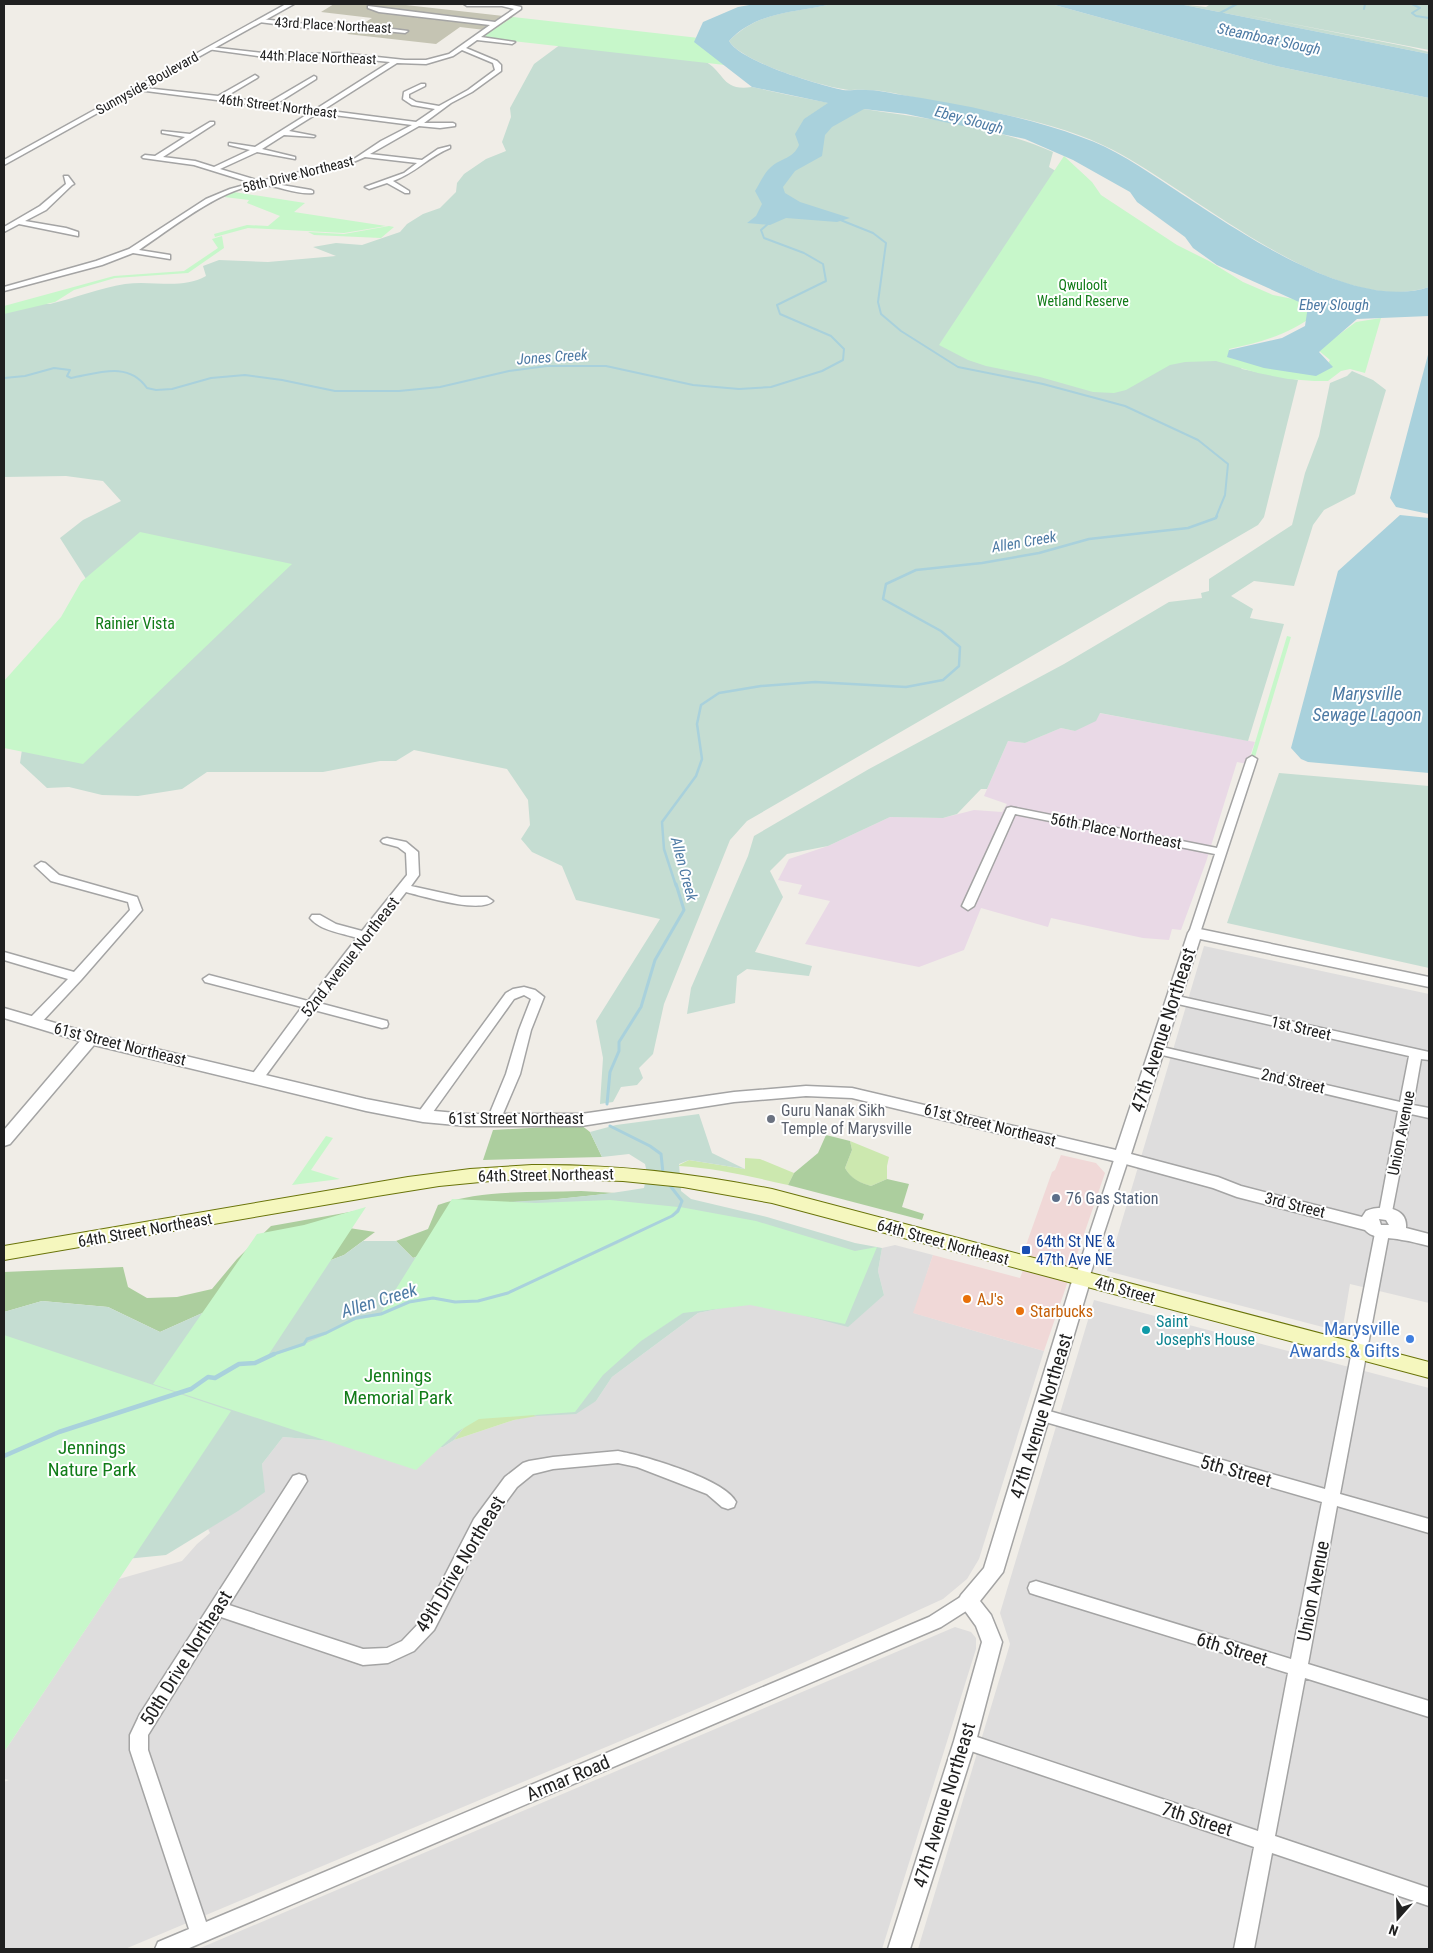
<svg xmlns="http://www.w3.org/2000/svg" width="1433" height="1953" viewBox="0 0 1433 1953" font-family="'Roboto Condensed',sans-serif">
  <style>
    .residential { fill: #dedddd }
    .commercial { fill: #f0d8d7 }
    .industrial { fill: #e9d9e6 }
    .construction { fill: #c5c4b3 }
    .grass { fill: #cce8af }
    .forest { fill: #acce9e }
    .wetland { fill: #c5ddd2 }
    .park { fill: #c7f7ca }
    .water { fill: #a9d1dc }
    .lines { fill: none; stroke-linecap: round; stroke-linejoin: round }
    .stream-far3 { stroke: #a9d1dc; stroke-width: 2 }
    .stream-far2 { stroke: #a9d1dc; stroke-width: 2.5 }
    .stream-far1 { stroke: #a9d1dc; stroke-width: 3 }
    .stream { stroke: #a9d1dc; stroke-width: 4.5 }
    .minor-casing { stroke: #a4a4a4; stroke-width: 3 }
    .tertiary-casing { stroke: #a4a4a4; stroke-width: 3 }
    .secondary-casing { stroke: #6a740a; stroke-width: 2 }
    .minor { fill: #fff; fill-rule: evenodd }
    .tertiary { fill: #fff; fill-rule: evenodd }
    .secondary { fill: #f5f7be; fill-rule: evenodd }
    .worship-dot { fill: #6b7280; stroke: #fff; stroke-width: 2 }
    .service-dot { fill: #5c6f8a; stroke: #fff; stroke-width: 2 }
    .transit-dot { fill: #1a4fb4; stroke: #fff; stroke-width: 2 }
    .food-dot { fill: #e8710a; stroke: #fff; stroke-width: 2 }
    .culture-dot { fill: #0f9aa8; stroke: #fff; stroke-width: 2 }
    .shop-dot { fill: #3f7fe0; stroke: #fff; stroke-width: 2 }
    .labels { text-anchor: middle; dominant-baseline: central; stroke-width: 4; stroke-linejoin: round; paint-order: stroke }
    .far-street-label { font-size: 14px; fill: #202020; stroke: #fff }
    .far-park-label { font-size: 14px; fill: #117c18; stroke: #fff }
    .far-water-label { font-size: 15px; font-style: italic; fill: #4d7aa4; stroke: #fff }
    .park-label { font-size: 16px; fill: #117c18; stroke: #fff }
    .street-label { font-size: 16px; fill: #202020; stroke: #fff }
    .worship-label { font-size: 16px; fill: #5b616d; stroke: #fff; text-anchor: start }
    .service-label { font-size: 16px; fill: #4e5e75; stroke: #fff; text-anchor: start }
    .transit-label { font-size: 16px; fill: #164399; stroke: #fff; text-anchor: start }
    .food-label { font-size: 16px; fill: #c56008; stroke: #fff; text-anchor: start }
    .culture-label { font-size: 16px; fill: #0d838f; stroke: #fff; text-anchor: start }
    .water-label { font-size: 18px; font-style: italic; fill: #4d7aa4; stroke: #fff }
    .near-street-label { font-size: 19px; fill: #202020; stroke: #fff }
    .near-shop-label { font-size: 19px; fill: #366cbe; stroke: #fff; text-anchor: end }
    .near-park-label { font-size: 19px; fill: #117c18; stroke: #fff }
  </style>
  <rect width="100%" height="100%" fill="#f0ede7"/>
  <!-- residential -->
  <path class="residential" d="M1204,946L1429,994V1303L1350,1284L1342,1332L1107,1271Z
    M895,1245L933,1255L914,1313L1044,1351L979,1559L967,1579L943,1599L805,1662L699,1708L125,1949H4V1782L9,1780L4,1779V1752L119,1579L182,1561L197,1544L210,1533L208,1529L264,1492L262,1464L283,1437L425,1449L443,1447L454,1440L514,1420L596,1401L612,1377L698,1313L752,1302L884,1295L878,1271L882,1248Z
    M1094,1300L1429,1388V1949H918L1010,1644L1000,1613Z
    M955,1627L971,1632L976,1638V1649L882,1949H198Z"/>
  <!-- commercial -->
  <path class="commercial" d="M1061,1155L1096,1163L1105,1173L1044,1351L913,1313L933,1255L1020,1278L1029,1254L1025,1248L1052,1172L1055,1170Z"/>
  <!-- industrial -->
  <path class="industrial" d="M1099,713L1255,742L1247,764L1237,762L1206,862L1181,930L1172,929L1169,940L1143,938L1051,918L1048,927L981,908L964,950L919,967L805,944L830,901L798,894L802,885L778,880L789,859L828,846L890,817L943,818L974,810L1002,812L1007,804L984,796L1008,741L1025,743L1061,728L1075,731Z"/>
  <!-- construction -->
  <path class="construction" d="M334,4H397L513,17L493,31L460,27L436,44L347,34L372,18L321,12Z"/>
  <!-- grass -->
  <path class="grass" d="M850,1141L889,1157L887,1166V1179L871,1186C860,1183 851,1179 845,1168L852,1150Z
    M745,1158L760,1159L794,1173L788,1185C752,1177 716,1168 679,1166V1165L689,1160L745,1169Z
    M509,1408L537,1416L514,1420L454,1440L473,1416Z"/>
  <!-- forest -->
  <path class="forest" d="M581,1125L590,1132L602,1157L483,1160L493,1130Z
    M826,1135L850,1141L852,1150L845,1168C851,1179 861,1183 871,1186L887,1179L909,1184L902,1207L924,1214L922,1220L788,1185L794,1173L818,1153Z
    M581,1191L615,1193L539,1201L486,1203L463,1238L413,1258L396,1241L428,1229L438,1205C482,1189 534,1193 581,1191Z
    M361,1210L349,1228L375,1232L344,1255L256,1289L160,1332L108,1307L42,1301L4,1312V1272L123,1267L128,1287L147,1298L177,1297L212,1289L237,1259L271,1226Z"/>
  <!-- wetland -->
  <path class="wetland" d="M832,4H1051L1276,66L1429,98V287C1335,319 1193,191 1113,150C1050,118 976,110 907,96C894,93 880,90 866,90C858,89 850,91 843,89C818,85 742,62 729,41C758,11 793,13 832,4Z
    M1179,4L1206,7L1209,5L1204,4H1429V50L1247,15L1409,47L1429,52V54Z
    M580,30C609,37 638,44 667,51C678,54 693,55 704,61C725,71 721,92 752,87C789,95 826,103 864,109C928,119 994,126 1053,152L1049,167L1064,176L1242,369L1298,380L1264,517L1258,525L747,821L730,840L664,1004L653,1054L639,1068L643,1078L637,1085L621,1087L613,1102L600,1104L603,1058L596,1021L660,919L576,900L562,866L532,852L521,839L530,825L528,800L507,769L414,750L396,761H380L323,772H207L182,789L138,796L102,795L69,787L47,788L20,763L23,743L88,582L60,538L83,520L121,501L103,481L66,476L4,477V313L39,304H50C75,298 100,288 125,284C153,280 181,290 206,276L203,266L219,260L268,262L336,256L313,247L336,243L362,245L400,232L407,224L423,214L440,208L456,192L457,183L464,174L486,159L506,151L502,142L511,117L510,108L534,64Z
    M1352,371L1373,380L1386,390L1355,494L1324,510L1313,525L1294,586L1254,581L1231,596L1253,609L1250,618L1284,624L1248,741L1100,713L1096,721L1075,731L1061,728L1025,743L1008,741L987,789H981L957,814L943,818L890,817L828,846L787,854L770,871L783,897L755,952L812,966L809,976L747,969L737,976L735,1003L687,1014L691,988L748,856L754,836L869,769L1064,664L1169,602L1202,598L1201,593L1209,591V579L1292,525L1305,473L1319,436L1330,383L1347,376Z
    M1279,773L1429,786V968L1227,923Z
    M699,1114L712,1153L745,1169L689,1160L679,1164L681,1191L691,1199L767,1217L855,1243L882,1248L878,1271L884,1295L848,1327L752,1302L698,1313L612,1377L596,1401L576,1414L537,1416L509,1408L473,1416L454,1440L443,1447L425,1449L283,1437L262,1464L265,1492L238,1511L166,1555L126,1559L4,1481V1312L42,1301L108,1307L160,1332L256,1289L344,1255L363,1241H396L413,1258L463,1238L486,1203C539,1201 591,1197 644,1188L647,1173L645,1164L629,1154L602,1157L590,1132L616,1125Z"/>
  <!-- park -->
  <path class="park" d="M513,17L699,38L725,65L476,37L486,30L491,31Z
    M1064,156L1092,182L1101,195L1177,245L1209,261L1243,282L1273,295L1303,301L1317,313C1291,334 1261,342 1229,349L1232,357L1325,368L1330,360L1318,350L1356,322L1381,318L1365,373L1350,369L1341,371L1328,381H1314L1288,379L1258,373L1216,361L1185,362L1170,365L1126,390L1114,393L1093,392L1040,377L986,366L968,360L939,345Z
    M234,192L305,203L294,212L386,226L344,233L248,228L215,237L214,234L247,225L268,226L280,216L247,203L249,200L224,197Z
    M389,226L394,227L381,238L314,235L308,232L344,234Z
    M222,236L224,248L188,273L115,278L74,290L55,302L4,314V306L114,276L184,271L218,248L212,239Z
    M140,532L292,564L83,764L4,748V681L61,617L81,582Z
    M1287,636L1291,637L1255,757L1251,756Z
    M326,1136L333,1138L311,1170L340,1179L292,1185Z
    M452,1199L536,1203L610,1200L678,1207L672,1215L642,1229L616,1243L507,1292L478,1300L456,1301L434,1297L409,1302L381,1313Z
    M366,1207L267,1357L300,1346L327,1334L341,1325L356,1320L377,1316L410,1303L434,1298L455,1302L478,1301L508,1293L617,1244L673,1216L680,1207L756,1221L855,1251L877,1247L845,1324L750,1305L683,1313L641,1341L603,1375L575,1412L479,1419L457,1432L416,1470L153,1384L257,1234L304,1225Z
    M4,1335L231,1411L4,1752Z"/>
  <!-- water -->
  <path class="water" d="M755,4H832C795,13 757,11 729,41C741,62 819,85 843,90C850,91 858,89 866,90C876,90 886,92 896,94C930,99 964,105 997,113C1025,119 1054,127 1081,137C1114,148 1142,168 1171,187C1233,227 1352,313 1429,287V316L1357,319L1319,352L1333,367L1316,376L1264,368L1227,357L1229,350L1282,338L1305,326L1308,306L1217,265L1193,248L1185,237L1137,202L1130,192L1073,160L1025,139L906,114L864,109L832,127L825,135L822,156L795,171L783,187L785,193L800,202L850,218L837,222L786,218L770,225L747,223L756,216L762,204L755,191C760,183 764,173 771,167C781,158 793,159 799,145L795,134L804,119L828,103L752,87L694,42L703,22L738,7Z
    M1051,4H1179L1429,54V98L1276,66Z
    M1429,351V514L1396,507L1390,498Z
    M1400,515L1429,518V773L1308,762L1301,759L1291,748L1338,571Z"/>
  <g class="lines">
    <!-- stream-far3 -->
    <path class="stream-far3" d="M1412,4L1420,8L1412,13L1416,16L1429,18
      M1364,9L1365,4
      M1218,14L1237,4
      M838,219L873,233L886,243L878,302L881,314L901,331L958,367L1043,384L1125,406L1198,440L1228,464L1225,495L1216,517
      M4,378L25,376L54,368L70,370L67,376L71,378C99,373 128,361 147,388L156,390L172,389L211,378L245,375L282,380L335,391H399L440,387L509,371L547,366H606L693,385L739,389L771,387L822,371L843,360L844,349L831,336L780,314L777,305L826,281L823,264L804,253L764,238L761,230L769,223"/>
    <!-- stream-far2 -->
    <path class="stream-far2" d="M676,886L664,849L662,822L696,776L702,759L697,724L701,705L719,693L761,686L815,682L906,687L943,680L959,666L960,647L941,631L883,599L886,584L916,570L982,563L1039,553L1089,539L1188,528L1216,518L1217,516"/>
    <!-- stream-far1 -->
    <path class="stream-far1" d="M607,1104L610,1072L619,1051V1042L641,1007L655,960L684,910L676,884
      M610,1126L650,1146L661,1154L663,1173
      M271,1355L304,1344L307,1339L326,1333L356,1318L381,1314L409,1302L433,1298L455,1302L478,1301L508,1293L672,1216L678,1211L682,1201L668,1183"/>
    <!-- stream -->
    <path class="stream" d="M4,1456L59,1432L191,1389L208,1377L215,1378L239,1364L255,1363L274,1354"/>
    <defs>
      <path id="minor" d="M464,4H508L521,7V9L481,37L515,42L512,44L477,40L466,48L497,61L501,65V71L472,92L451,103L424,123H453L455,124V126L440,128L419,126L370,154L422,160L438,149L450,146V148C429,156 416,173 393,181L409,191V193H405L387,183L369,189L365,187L404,173L417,163L365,157L344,166L270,183L311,190L313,191V193C296,195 278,185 260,185C224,186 169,230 139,250L170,255V259L133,253L102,265L4,291V287L96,261L129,249L206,199L230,189L252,183L194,165L143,158L142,157L145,155L155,156L185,137L162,133V131L190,134L210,122H214V124L163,157L195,161L214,167L250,150L229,145V143L255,147L311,112L138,90L135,88L136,87L218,96L255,75L258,77L257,78L225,97L268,103L314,76L316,77V79L276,104L316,109L390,62L339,57L279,59L207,49L210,47L279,55L339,53L405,60H426L449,54L490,25L379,12L368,8V6L495,22L514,9L502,6H467ZM462,50L493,63L495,70L468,90L439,106L416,102L409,98V94L425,86V84H421L404,92L403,99L412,105L435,109L416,122L323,110L397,63L426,64L453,56ZM318,113L412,125L381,141L354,159L340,163L260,181L220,169L257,152L295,159V157L262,149L284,135L314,137L315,136L289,131Z
        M261,19L307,24L345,23L408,31L405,33L345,27L307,28L259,22Z
        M64,176H68L74,184L72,185L46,210L25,221L66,228L78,232V236L19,224L4,232V227L40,206L66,184Z
        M1252,756L1257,759L1199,936L1195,937L1189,933L1215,854L1015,814L974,906L968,910L962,906L1007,808L1011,807L1217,848L1247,759Z
        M387,838L406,842L418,852L419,875L411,886L461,897H487L493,901C481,914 422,896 406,892L319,1003L387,1021L388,1024L387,1027L382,1028L314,1010L261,1082H251L249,1079L251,1076L302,1007L205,982L203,979L209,975L308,1001L357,938C342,933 321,931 310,918L312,915H320L336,924L362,931L407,875L406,853L398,847L383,843L381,841L383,839Z
        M41,862L45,863L59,875L137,897L142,910L81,980L39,1025L34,1026L28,1022L29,1019L68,979L4,960V952L74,972L130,910L128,902L51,881L35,866Z
        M524,987L535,990L544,997L531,1030L520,1074L499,1123H489L487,1120L506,1074L519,1030L531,999L524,995L514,999L428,1119H418L416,1116L418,1113L506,993L513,989Z
        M1173,995L1429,1052V1060L1421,1059L1413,1105L1429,1108V1118L1411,1114L1391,1217L1386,1218L1381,1217L1379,1213L1398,1111L1158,1054L1151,1050L1158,1046L1400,1102L1409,1056L1169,1002L1167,999L1169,996Z
        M1122,1152L1127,1154L1129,1157L1089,1278L1087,1282L1082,1283L1077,1282L1075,1278L1115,1157L1117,1154Z
        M1382,1228L1387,1229L1389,1233L1340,1494L1429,1519V1533L1337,1506L1308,1664L1429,1701V1717L1305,1678L1275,1836L1429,1888V1906L1272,1853L1254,1949H1234L1254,1847L965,1749L959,1747L956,1741L959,1735L965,1733L1258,1831L1288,1673L1036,1595L1030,1593L1028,1588L1030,1583L1036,1581L1291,1659L1322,1502L1042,1421L1037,1419L1034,1415L1037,1411L1042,1409L1325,1489L1375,1233L1377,1229Z
        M618,1451C644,1456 725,1479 736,1502L734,1507L728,1509L722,1507L707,1494L637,1467L618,1463L553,1469L533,1474L517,1487L486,1529L434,1630L414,1651L388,1663L363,1665L221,1617L148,1735V1750L206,1922L929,1617L962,1596L968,1594L974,1596L976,1601L974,1606L941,1627L187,1949H155L158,1942L189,1929L130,1750V1735L140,1714L293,1476L299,1474L305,1476L307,1481L229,1605L363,1649L387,1648L402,1641L422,1620L474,1519L505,1477L523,1463L529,1461L553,1457Z"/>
      <path id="tertiary" d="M286,4H294L4,165V160Z
        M1195,928L1429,977V987L1200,939L1131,1154L1218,1177L1241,1186L1362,1217L1366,1211C1380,1205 1408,1206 1406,1228L1429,1234V1246C1420,1244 1411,1241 1402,1240C1390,1237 1374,1240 1365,1230L1237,1197L1213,1188L1122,1163L852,1098L806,1096L734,1102L581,1126H467L423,1122L366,1111L94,1045L10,1144L4,1146V1130L80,1041L4,1018V1008L93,1034L366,1099L423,1110L467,1114H581L734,1092L806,1086L852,1088L1116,1150L1188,933L1190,930ZM1379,1219L1386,1220L1389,1225H1381Z
        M1082,1271L1088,1273L1091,1278L1003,1572L980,1601L991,1615L1002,1642L976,1741L910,1949H888L954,1741L982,1642L976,1626L958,1601L961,1595L984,1568L1073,1278L1076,1273Z"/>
      <path id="secondary" d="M532,1165C613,1164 692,1173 772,1189L1429,1362V1378L772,1203L683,1187L623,1181L562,1179L501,1180L439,1186L377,1196L4,1260V1246L408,1177L470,1169Z"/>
    </defs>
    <!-- minor casing -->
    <use href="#minor" class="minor-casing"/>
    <!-- tertiary casing -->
    <use href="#tertiary" class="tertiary-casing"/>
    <!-- secondary casing -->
    <use href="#secondary" class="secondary-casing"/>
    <!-- minor -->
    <use href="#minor" class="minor"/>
    <!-- tertiary -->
    <use href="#tertiary" class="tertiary"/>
    <!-- secondary -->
    <use href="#secondary" class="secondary"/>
  </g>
  <!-- markers -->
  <circle class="worship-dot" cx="771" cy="1119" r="5"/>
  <circle class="service-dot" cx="1056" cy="1198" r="5"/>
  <rect class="transit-dot" x="1021" y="1245" width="10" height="10" rx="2.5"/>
  <g class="food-dot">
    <circle cx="967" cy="1299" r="5"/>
    <circle cx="1020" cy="1311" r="5"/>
  </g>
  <circle class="culture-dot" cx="1146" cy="1330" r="5"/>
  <circle class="shop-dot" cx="1410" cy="1339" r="5"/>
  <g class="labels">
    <!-- far-street labels -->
    <g class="far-street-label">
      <text transform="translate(333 25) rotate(3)">43rd Place Northeast</text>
      <text transform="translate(318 57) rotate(2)">44th Place Northeast</text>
      <text transform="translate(147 83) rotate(-29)">Sunnyside Boulevard</text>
      <text transform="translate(278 106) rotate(7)">46th Street Northeast</text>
      <text transform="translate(298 174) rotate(-14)">58th Drive Northeast</text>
    </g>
    <!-- far-park labels -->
    <g class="far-park-label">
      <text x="1083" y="285">Qwuloolt<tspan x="1083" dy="16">Wetland Reserve</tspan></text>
    </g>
    <!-- far-water labels -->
    <g class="far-water-label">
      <text transform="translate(1269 39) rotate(12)">Steamboat Slough</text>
      <text transform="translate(969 120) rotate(15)">Ebey Slough</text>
      <text x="1334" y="305">Ebey Slough</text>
      <text transform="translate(552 357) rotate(-4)">Jones Creek</text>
      <text transform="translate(1024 542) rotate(-10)">Allen Creek</text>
      <text transform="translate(684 869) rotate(75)">Allen Creek</text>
    </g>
    <!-- park labels -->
    <g class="park-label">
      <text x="135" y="623">Rainier Vista</text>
    </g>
    <!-- street labels -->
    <g class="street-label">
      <text transform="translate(1116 831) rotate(11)">56th Place Northeast</text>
      <text transform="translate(350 957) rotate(-52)">52nd Avenue Northeast</text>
      <text transform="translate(1301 1028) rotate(13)">1st Street</text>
      <text transform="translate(120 1044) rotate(14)">61st Street Northeast</text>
      <text transform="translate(1293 1081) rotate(13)">2nd Street</text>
      <text x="516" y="1118">61st Street Northeast</text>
      <text transform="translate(990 1125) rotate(14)">61st Street Northeast</text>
      <text transform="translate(1401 1133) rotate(-79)">Union Avenue</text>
      <text transform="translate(546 1175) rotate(-1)">64th Street Northeast</text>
      <text transform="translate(1295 1205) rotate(14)">3rd Street</text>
      <text transform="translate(145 1230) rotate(-10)">64th Street Northeast</text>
      <text transform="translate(943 1242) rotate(15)">64th Street Northeast</text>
      <text transform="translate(1125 1290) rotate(15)">4th Street</text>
    </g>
    <!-- worship labels -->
    <g class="worship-label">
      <text x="781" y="1110">Guru Nanak Sikh<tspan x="781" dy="18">Temple of Marysville</tspan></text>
    </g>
    <!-- service labels -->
    <g class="service-label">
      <text x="1066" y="1198">76 Gas Station</text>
    </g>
    <!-- transit labels -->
    <g class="transit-label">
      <text x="1036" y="1241">64th St NE &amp;<tspan x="1036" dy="18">47th Ave NE</tspan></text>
    </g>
    <!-- food labels -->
    <g class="food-label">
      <text x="977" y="1299">AJ's</text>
      <text x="1030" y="1311">Starbucks</text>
    </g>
    <!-- culture labels -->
    <g class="culture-label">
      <text x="1156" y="1321">Saint<tspan x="1156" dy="18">Joseph's House</tspan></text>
    </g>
    <!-- water labels -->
    <g class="water-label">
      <text x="1367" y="693">Marysville<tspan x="1367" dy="21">Sewage Lagoon</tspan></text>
      <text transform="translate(379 1300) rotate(-17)">Allen Creek</text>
    </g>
    <!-- near-street labels -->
    <g class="near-street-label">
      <text transform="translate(1163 1030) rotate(-72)">47th Avenue Northeast</text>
      <text transform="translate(1041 1416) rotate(-73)">47th Avenue Northeast</text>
      <text transform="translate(1236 1471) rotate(16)">5th Street</text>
      <text transform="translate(460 1564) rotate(-59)">49th Drive Northeast</text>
      <text transform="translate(1313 1591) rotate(-79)">Union Avenue</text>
      <text transform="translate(1232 1649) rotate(17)">6th Street</text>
      <text transform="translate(186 1658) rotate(-58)">50th Drive Northeast</text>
      <text transform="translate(568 1778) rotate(-23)">Armar Road</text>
      <text transform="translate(944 1805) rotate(-73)">47th Avenue Northeast</text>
      <text transform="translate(1197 1819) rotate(18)">7th Street</text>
    </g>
    <!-- near-shop labels -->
    <g class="near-shop-label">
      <text x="1400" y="1328">Marysville<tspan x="1400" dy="22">Awards &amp; Gifts</tspan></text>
    </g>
    <!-- near-park labels -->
    <g class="near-park-label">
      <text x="398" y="1375">Jennings<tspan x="398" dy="22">Memorial Park</tspan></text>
      <text x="92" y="1447">Jennings<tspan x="92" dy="22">Nature Park</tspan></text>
    </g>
  </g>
  <!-- border -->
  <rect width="1433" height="1953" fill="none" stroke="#202020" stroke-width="10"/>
  <!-- north arrow -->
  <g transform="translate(1398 1918) rotate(200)" stroke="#ffffff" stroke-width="4" paint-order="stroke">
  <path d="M0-4L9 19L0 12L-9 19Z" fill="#202020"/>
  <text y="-8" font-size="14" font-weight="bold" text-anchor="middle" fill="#202020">N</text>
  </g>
</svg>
